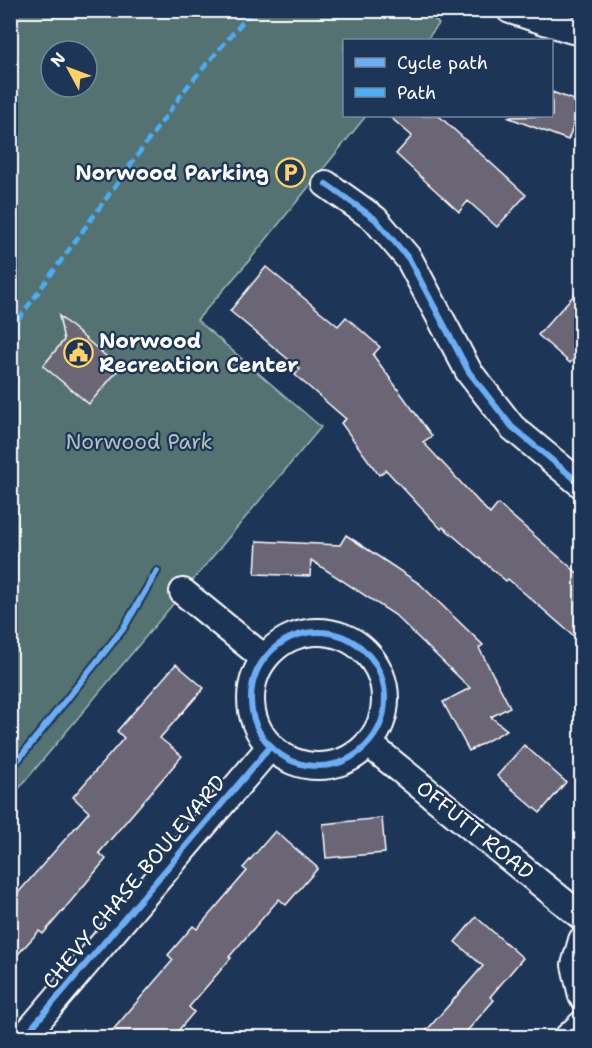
<svg xmlns="http://www.w3.org/2000/svg" width="592" height="1048" viewBox="0 0 592 1048" font-family="'Shantell Sans',sans-serif">
  <style>
    .green { fill: #537271; stroke: #a9b8b8; stroke-width: 1.5; fill-rule: evenodd }
    .building { fill: #6a6675; stroke: #fff; stroke-width: 1.5 }
    .lines { fill: none; stroke-linecap: round; stroke-linejoin: round }
    .street-casing { stroke: #fff; stroke-width: 30 }
    .street { stroke: #1d3557; stroke-width: 26 }
    .quiet { stroke: #49aef6; stroke-width: 4.5; stroke-dasharray: 9 4.5; stroke-linecap: butt }
    .cycleway-casing { stroke: #1d3557; stroke-width: 10 }
    .cycleway { stroke: #6dadf4; stroke-width: 6 }
    .labels { text-anchor: middle; dominant-baseline: central; stroke-width: 4.5; stroke-linejoin: round; paint-order: stroke }
    .poi-label { font-size: 21px; font-weight: bold; fill: #fff; stroke: #1d3557; text-anchor: end }
    .park-label { font-size: 21px; fill: #b2c0bf; stroke: #1d3557 }
    .street-label { font-size: 21px; fill: #fff; stroke: #1d3557 }
  </style>
  <rect width="100%" height="100%" fill="#1d3557"/>
  <filter id="ink" filterUnits="userSpaceOnUse"><feTurbulence type="fractalNoise" baseFrequency=".0167" numOctaves="2"/><feDisplacementMap in="SourceGraphic" scale="12" xChannelSelector="R" yChannelSelector="G"/><feConvolveMatrix kernelMatrix="1 2 1 2 8 2 1 2 1" color-interpolation-filters="sRGB"/></filter>
  <g filter="url(#ink)">
    <!-- green -->
    <path class="green" d="M11,11H427L439,24L426,40H344V116H366L248,262L197,320L321,427L11,798ZM51,51H87V87H51Z"/>
    <!-- building -->
    <path class="building" d="M552,92L582,103L568,140L507,117L552,116Z
      M389,116H439L526,195L497,227L468,201L459,212L396,154L412,136Z
      M266,267L338,326L346,317L380,347L373,355L432,436L423,442L490,514L498,504L582,577V643L508,579L506,581L443,527L441,529L386,470L379,475L341,423L346,419L295,375L300,369L230,311Z
      M582,286V351L570,363L538,335Z
      M59,316L120,368L89,404L43,366L64,340Z
      M346,535L420,584L483,645L479,648L510,707L491,717L507,730L469,751L443,702L470,688L395,615L311,560L310,576L255,574L257,541L340,545Z
      M176,664L204,688L160,738L182,756L99,853L106,859L66,907L43,934L39,931L10,963V902L89,812L73,797L124,738L117,731Z
      M524,745L566,782L540,813L497,776Z
      M382,818L385,853L326,858L323,824Z
      M275,831L318,868L286,905L279,899L229,957L231,958L189,1007L194,1012L172,1038H106L173,960L168,955L193,926L197,929L247,871L243,868Z
      M476,917L523,958L490,997L494,1000L461,1038H420L483,966L455,942Z"/>
    <g class="lines">
      <defs>
        <path id="street" d="M510,10L572,30H582
          M326,184L375,219L409,259L469,372L512,427L582,485
          M183,592L264,658
          M251 699a67 67 0 1 1 134 0a67 67 0 1 1-134 0Z
          M369,744L582,917
          M582,940L575,965L582,996
          M23,1038L270,747
          M567,1038L582,1024"/>
      </defs>
      <!-- street casing -->
      <use href="#street" class="street-casing"/>
      <!-- street -->
      <use href="#street" class="street"/>
      <!-- quiet -->
      <path class="quiet" d="M10,331L187,87L253,10"/>
      <defs>
        <path id="cycleway" d="M326,184L375,219L409,259L469,372L512,427L582,485
          M251 699a67 67 0 1 1 134 0a67 67 0 1 1-134 0Z
          M10,770L123,629L157,571
          M23,1038L270,747"/>
      </defs>
      <!-- cycleway casing -->
      <use href="#cycleway" class="cycleway-casing"/>
      <!-- cycleway -->
      <use href="#cycleway" class="cycleway"/>
    </g>
  </g>
  <!-- icons -->
  <defs>
    <symbol id="parking-ring" viewBox="-11 -11 22 22"><circle r="9.5" fill="#1d3557" stroke="#ffd166" stroke-width="1.5"/><path d="M-3.5-5.5H1a3.5 3.5 0 0 1 0 7H-1V5.5H-3.5ZM-1-3.4V-.6H.8a1.4 1.4 0 0 0 0-2.8Z" fill="#ffd166"/></symbol>
    <symbol id="civic-ring" viewBox="-11 -11 22 22"><circle r="9.5" fill="#1d3557" stroke="#ffd166" stroke-width="1.5"/><path d="M-.6-6.5H3V-4.5H.6V-3L4-1V1h2V6H-6V1h2V-1L-.6-3ZM-1.2 2.5V6h2.4V2.5Z" fill="#ffd166"/></symbol>
  </defs>
  <g fill-rule="evenodd">
    <use href="#parking-ring" x="274" y="156" width="33" height="33"/>
    <use href="#civic-ring" x="62" y="336" width="33" height="33"/>
  </g>
  <g class="labels">
    <!-- poi labels -->
    <g class="poi-label">
      <text x="269" y="173">Norwood Parking</text>
      <text x="99" y="341" text-anchor="start">Norwood<tspan x="99" dy="24">Recreation Center</tspan></text>
    </g>
    <!-- park labels -->
    <g class="park-label">
      <text x="139" y="442">Norwood Park</text>
    </g>
    <!-- street labels -->
    <g class="street-label">
      <text transform="translate(475 830) rotate(39)">OFFUTT ROAD</text>
      <text transform="translate(134 882) rotate(-50)">CHEVY CHASE BOULEVARD</text>
    </g>
  </g>
  <!-- margin -->
  <rect width="592" height="1048" fill="none" stroke="#1d3557" stroke-width="36"/>
  <rect x="18" y="18" width="556" height="1012" fill="none" stroke="#fff" stroke-width="2" filter="url(#ink)"/>
  <!-- legend -->
  <rect x="343" y="39" width="210" height="78" fill="#1d3557" stroke="#77869a" stroke-width="1.5"/>
  <rect x="355" y="58" width="30" height="9" fill="#6dadf4" stroke="#77869a" stroke-width="1.5"/>
  <text x="397" y="69" font-size="18" fill="#ffffff">Cycle path</text>
  <rect x="355" y="88" width="30" height="9" fill="#49aef6" stroke="#77869a" stroke-width="1.5"/>
  <text x="397" y="99" font-size="18" fill="#ffffff">Path</text>
  <!-- north arrow -->
  <g transform="translate(69 69) rotate(311)"><circle r="28" fill="#1d3557" stroke="#77869a" stroke-width="1.5"/>
  <path d="M0-4.5L10 22L0 15L-10 22Z" fill="#ffd166"/>
  <text y="-9" font-size="16" font-weight="bold" text-anchor="middle" fill="#ffffff">N</text>
  </g>
</svg>
